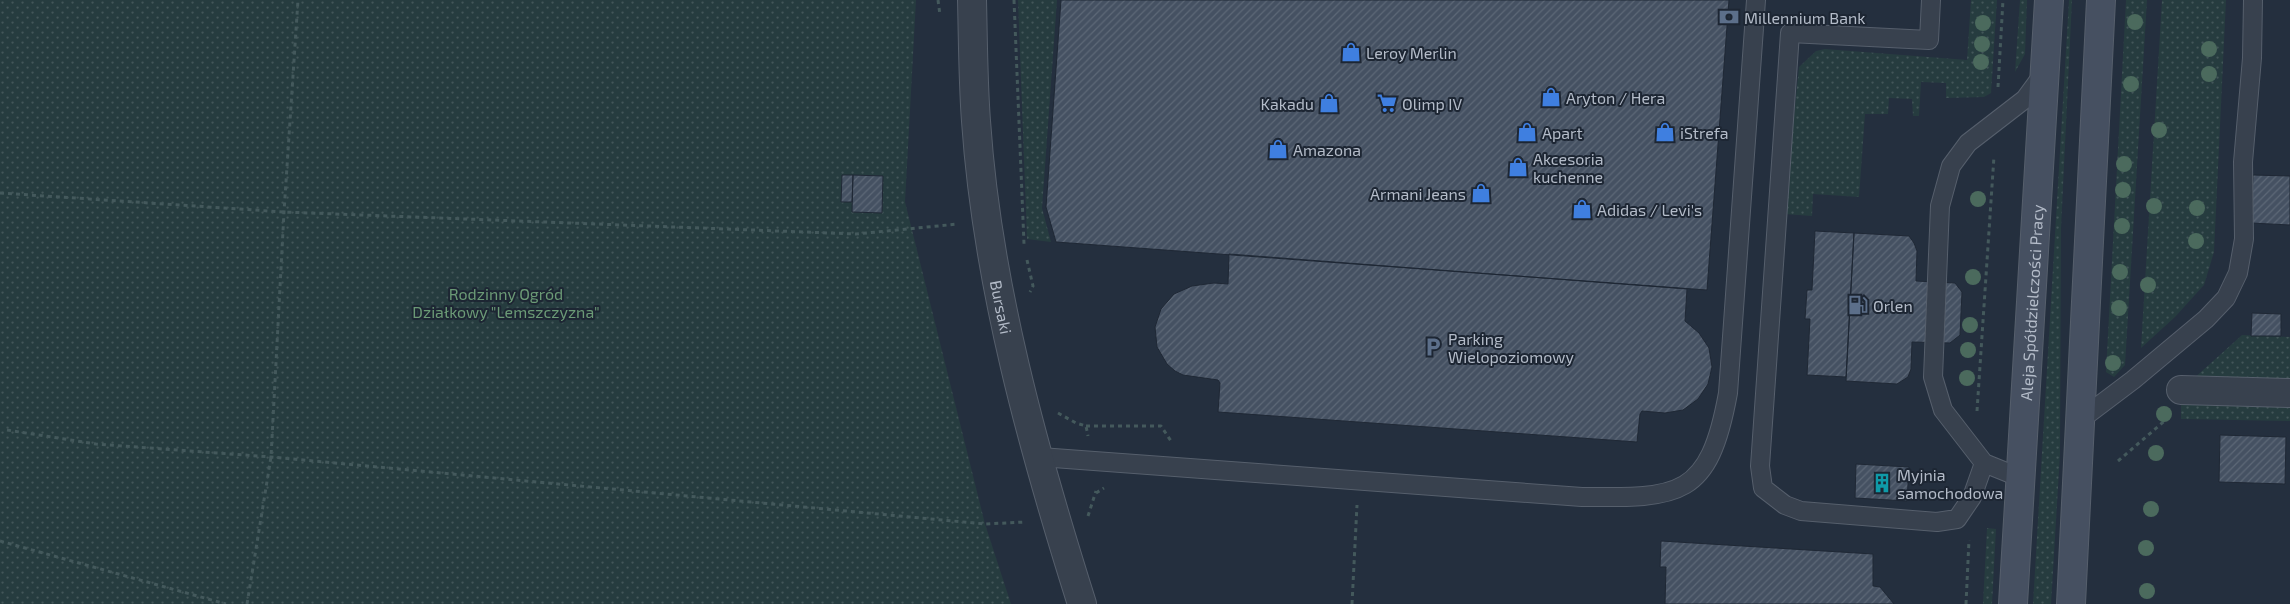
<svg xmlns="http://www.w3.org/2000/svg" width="2290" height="604" viewBox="0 0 2290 604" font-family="'Exo 2',sans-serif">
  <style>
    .grass { fill: url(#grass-dots) }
    .building { fill: url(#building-hatch); stroke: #1f2835 }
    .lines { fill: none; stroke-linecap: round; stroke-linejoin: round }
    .service-casing { stroke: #565f6c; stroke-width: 20 }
    .minor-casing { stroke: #565f6c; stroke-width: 30 }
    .secondary-casing { stroke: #565f6c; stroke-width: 30 }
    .path { stroke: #44595c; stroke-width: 3; stroke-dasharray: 4 4; stroke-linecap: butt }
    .service { stroke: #38414e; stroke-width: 18 }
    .minor { stroke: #38414e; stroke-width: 28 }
    .secondary { stroke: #465061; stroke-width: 28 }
    .tree { fill: #4b6a5d }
    .labels { text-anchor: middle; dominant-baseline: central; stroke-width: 4; stroke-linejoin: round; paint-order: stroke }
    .poi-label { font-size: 16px; fill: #b4bcc9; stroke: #1d2633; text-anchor: start }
    .park-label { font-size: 16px; fill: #6b9a76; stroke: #1d2633 }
    .street-label { font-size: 16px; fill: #b4bcc9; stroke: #1d2633 }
  </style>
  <defs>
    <pattern id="grass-dots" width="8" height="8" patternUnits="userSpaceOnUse" patternTransform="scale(1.25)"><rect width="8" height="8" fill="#263c3f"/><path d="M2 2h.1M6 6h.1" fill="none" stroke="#435659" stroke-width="1.8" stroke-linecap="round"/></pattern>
    <pattern id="building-hatch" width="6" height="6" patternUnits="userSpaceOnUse" patternTransform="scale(1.25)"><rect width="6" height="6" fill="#455162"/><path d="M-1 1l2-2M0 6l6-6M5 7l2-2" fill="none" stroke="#5d6877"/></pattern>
  </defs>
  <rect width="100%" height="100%" fill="#242f3e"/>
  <!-- grass -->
  <path class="grass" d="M0,0H916L905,202L985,524L1011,604H0Z
    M1018,0H1057L1042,208L1051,242L1027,239Z
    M1971,0H1997L1991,93L1984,97L1946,98V83L1921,82L1919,116H1913L1912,99L1889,98L1888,114H1865L1859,197L1813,194L1812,216L1784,214L1799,67L1816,51L1825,49L1967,60Z
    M2020,0H2027L2025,54L2015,72Z
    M2069,0H2072L2061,228L2060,454L2051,604H2033Z
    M2126,0H2147L2125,365L2114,377L2106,372Z
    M2162,0H2226L2214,252L2204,285L2175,317L2141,348Z
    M2242,335L2290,337V421L2181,419V390Z
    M1987,528L1996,529L1992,604H1983Z"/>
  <!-- building -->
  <path class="building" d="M1061,0H1729L1707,290L1056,242L1046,207Z
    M842,175H853L852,202H841Z
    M853,175L883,176L882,213L852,212Z
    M2253,175L2290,176V225L2251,223Z
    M1815,231L1854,233L1846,377L1807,375L1810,319H1805L1807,290H1812Z
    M1854,233L1909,236L1914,243L1917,251L1916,281L1955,283L1962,292L1960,335L1950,343L1912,342L1911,369L1908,377L1897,384L1846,381Z
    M1229,254L1687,289L1685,321L1699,333L1709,348L1712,367L1708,384L1698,399L1683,410L1665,413L1642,411L1640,414L1637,442L1218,412L1220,383L1218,380L1183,375L1175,371L1167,364L1157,347L1155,327L1161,309L1174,294L1192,286L1214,283L1228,284Z
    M2252,313L2281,314V336H2251Z
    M2220,435L2286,437L2285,484L2219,482Z
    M1856,464L1909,467L1907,501L1855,498Z
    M1661,541L1873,554V586L1880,587L1894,604H1665L1666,567H1660Z"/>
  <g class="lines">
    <defs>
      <path id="service" d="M1931,0L1929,40L1790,33L1760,466L1763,488L1785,505L1801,511L1937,522L1957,519L1972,497L1984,463
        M2080,420L2133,380L2206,319L2226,298L2238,273L2244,239L2243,162L2252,58L2253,0
        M1040,457L1582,497C1680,498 1709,498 1728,393L1756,0
        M2021,478L1984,463L1943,410L1933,377L1940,206L1951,166L1968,143L2025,99L2044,73"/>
      <g id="minor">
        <path id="s1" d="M972,0C973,40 973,81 976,121C987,284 1033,449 1082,604"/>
        <path d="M2181,390L2290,393"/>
      </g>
      <g id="secondary">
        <path id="s2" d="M2013,604L2049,0"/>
        <path d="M2071,604L2101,0"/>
      </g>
    </defs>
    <!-- service casing -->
    <use href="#service" class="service-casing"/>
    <!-- minor casing -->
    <use href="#minor" class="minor-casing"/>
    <!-- secondary casing -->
    <use href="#secondary" class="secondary-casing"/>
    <!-- path -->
    <path class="path" d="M938,0L940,15
      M1014,0L1024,244
      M1998,87L2003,0
      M0,193L284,212L856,234L958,224
      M1027,260L1033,286L1030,292
      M1977,411L1994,156
      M1058,413L1076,423L1086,426L1088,436
      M1086,426H1161L1171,441
      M7,430L96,444L271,457L985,524L1025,522
      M2118,461L2168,418
      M1096,493L1104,488
      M1088,516L1096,491
      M0,541L226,604
      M247,604L271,457L284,212L298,0
      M1352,604L1357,505
      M1966,604L1969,540"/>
    <!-- service -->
    <use href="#service" class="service"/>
    <!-- minor -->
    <use href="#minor" class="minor"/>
    <!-- secondary -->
    <use href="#secondary" class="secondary"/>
  </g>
  <!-- trees -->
  <g class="tree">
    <circle cx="2135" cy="22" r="8"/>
    <circle cx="1983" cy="23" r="8"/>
    <circle cx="1982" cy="44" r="8"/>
    <circle cx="2209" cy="49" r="8"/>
    <circle cx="1981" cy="62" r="8"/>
    <circle cx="2209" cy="74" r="8"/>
    <circle cx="2131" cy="84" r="8"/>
    <circle cx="2159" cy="130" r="8"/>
    <circle cx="2124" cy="164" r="8"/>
    <circle cx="2123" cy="190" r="8"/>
    <circle cx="1978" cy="199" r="8"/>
    <circle cx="2154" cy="206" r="8"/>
    <circle cx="2197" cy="208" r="8"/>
    <circle cx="2122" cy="226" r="8"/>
    <circle cx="2196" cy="241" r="8"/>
    <circle cx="2120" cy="272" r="8"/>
    <circle cx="1973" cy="277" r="8"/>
    <circle cx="2148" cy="285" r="8"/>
    <circle cx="2119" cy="308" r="8"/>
    <circle cx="1970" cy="325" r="8"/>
    <circle cx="1968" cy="350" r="8"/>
    <circle cx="2113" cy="363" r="8"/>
    <circle cx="1967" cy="378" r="8"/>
    <circle cx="2164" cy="414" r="8"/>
    <circle cx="2156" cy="453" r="8"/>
    <circle cx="2151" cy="509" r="8"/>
    <circle cx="2146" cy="548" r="8"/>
    <circle cx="2147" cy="591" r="8"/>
  </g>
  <!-- icons -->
  <defs>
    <symbol id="bank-bare" viewBox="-9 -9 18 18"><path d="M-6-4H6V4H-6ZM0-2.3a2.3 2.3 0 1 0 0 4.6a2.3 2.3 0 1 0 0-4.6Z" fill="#5c6f8a" stroke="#1d2633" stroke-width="2.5" paint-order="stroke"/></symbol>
    <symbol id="shop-bare" viewBox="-9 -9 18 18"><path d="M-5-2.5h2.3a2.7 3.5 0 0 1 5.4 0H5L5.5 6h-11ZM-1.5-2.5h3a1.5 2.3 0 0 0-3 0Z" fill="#3f7fe0" stroke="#1d2633" stroke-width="2.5" paint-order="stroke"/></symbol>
    <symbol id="supermarket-bare" viewBox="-9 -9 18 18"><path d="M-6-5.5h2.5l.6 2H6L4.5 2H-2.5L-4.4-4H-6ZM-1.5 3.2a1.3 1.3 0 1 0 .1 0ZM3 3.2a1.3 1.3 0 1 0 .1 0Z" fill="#3f7fe0" stroke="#1d2633" stroke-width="2.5" paint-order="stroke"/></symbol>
    <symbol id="fuel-bare" viewBox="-9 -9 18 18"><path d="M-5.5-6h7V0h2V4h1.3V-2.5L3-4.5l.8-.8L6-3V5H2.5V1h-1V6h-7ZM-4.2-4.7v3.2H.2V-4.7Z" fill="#5c6f8a" stroke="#1d2633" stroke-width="2.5" paint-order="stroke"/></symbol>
    <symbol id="parking-bare" viewBox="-9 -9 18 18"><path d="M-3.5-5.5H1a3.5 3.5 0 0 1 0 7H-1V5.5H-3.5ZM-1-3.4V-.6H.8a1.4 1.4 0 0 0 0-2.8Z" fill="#5c6f8a" stroke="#1d2633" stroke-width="2.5" paint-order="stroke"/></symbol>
    <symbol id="building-bare" viewBox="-9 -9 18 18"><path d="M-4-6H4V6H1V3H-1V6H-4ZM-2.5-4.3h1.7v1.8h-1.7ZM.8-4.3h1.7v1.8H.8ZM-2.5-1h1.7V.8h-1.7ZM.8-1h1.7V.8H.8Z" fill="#0f9aa8" stroke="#1d2633" stroke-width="2.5" paint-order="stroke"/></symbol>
  </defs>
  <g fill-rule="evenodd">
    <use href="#bank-bare" x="1715" y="3" width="28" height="28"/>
    <use href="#shop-bare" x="1337" y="38" width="28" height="28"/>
    <use href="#shop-bare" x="1537" y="83" width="28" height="28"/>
    <use href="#shop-bare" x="1315" y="89" width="28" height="28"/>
    <use href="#supermarket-bare" x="1373" y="89" width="28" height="28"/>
    <use href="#shop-bare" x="1513" y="118" width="28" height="28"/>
    <use href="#shop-bare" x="1651" y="118" width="28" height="28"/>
    <use href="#shop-bare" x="1264" y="135" width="28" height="28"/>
    <use href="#shop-bare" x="1504" y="153" width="28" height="28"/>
    <use href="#shop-bare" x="1467" y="179" width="28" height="28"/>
    <use href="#shop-bare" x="1568" y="195" width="28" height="28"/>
    <use href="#fuel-bare" x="1844" y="291" width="28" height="28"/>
    <use href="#parking-bare" x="1419" y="333" width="28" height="28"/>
    <use href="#building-bare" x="1868" y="469" width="28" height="28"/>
  </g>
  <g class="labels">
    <!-- poi labels -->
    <g class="poi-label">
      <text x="1744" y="17">Millennium Bank</text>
      <text x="1366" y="52">Leroy Merlin</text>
      <text x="1566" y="97">Aryton / Hera</text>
      <text x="1314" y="103" text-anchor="end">Kakadu</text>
      <text x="1402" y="103">Olimp IV</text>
      <text x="1542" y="132">Apart</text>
      <text x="1680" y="132">iStrefa</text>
      <text x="1293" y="149">Amazona</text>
      <text x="1533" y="158">Akcesoria<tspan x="1533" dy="18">kuchenne</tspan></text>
      <text x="1466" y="193" text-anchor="end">Armani Jeans</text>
      <text x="1597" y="209">Adidas / Levi's</text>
      <text x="1873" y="305">Orlen</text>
      <text x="1448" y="338">Parking<tspan x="1448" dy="18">Wielopoziomowy</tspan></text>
      <text x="1897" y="474">Myjnia<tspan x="1897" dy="18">samochodowa</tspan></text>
    </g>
    <!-- park labels -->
    <g class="park-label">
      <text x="506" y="293">Rodzinny Ogród<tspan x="506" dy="18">Działkowy "Lemszczyzna"</tspan></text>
    </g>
    <!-- street labels -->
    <g class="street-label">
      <text stroke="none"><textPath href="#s2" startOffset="302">Aleja Spółdzielczości Pracy</textPath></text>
      <text stroke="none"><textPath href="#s1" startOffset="309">Bursaki</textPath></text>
    </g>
  </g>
</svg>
